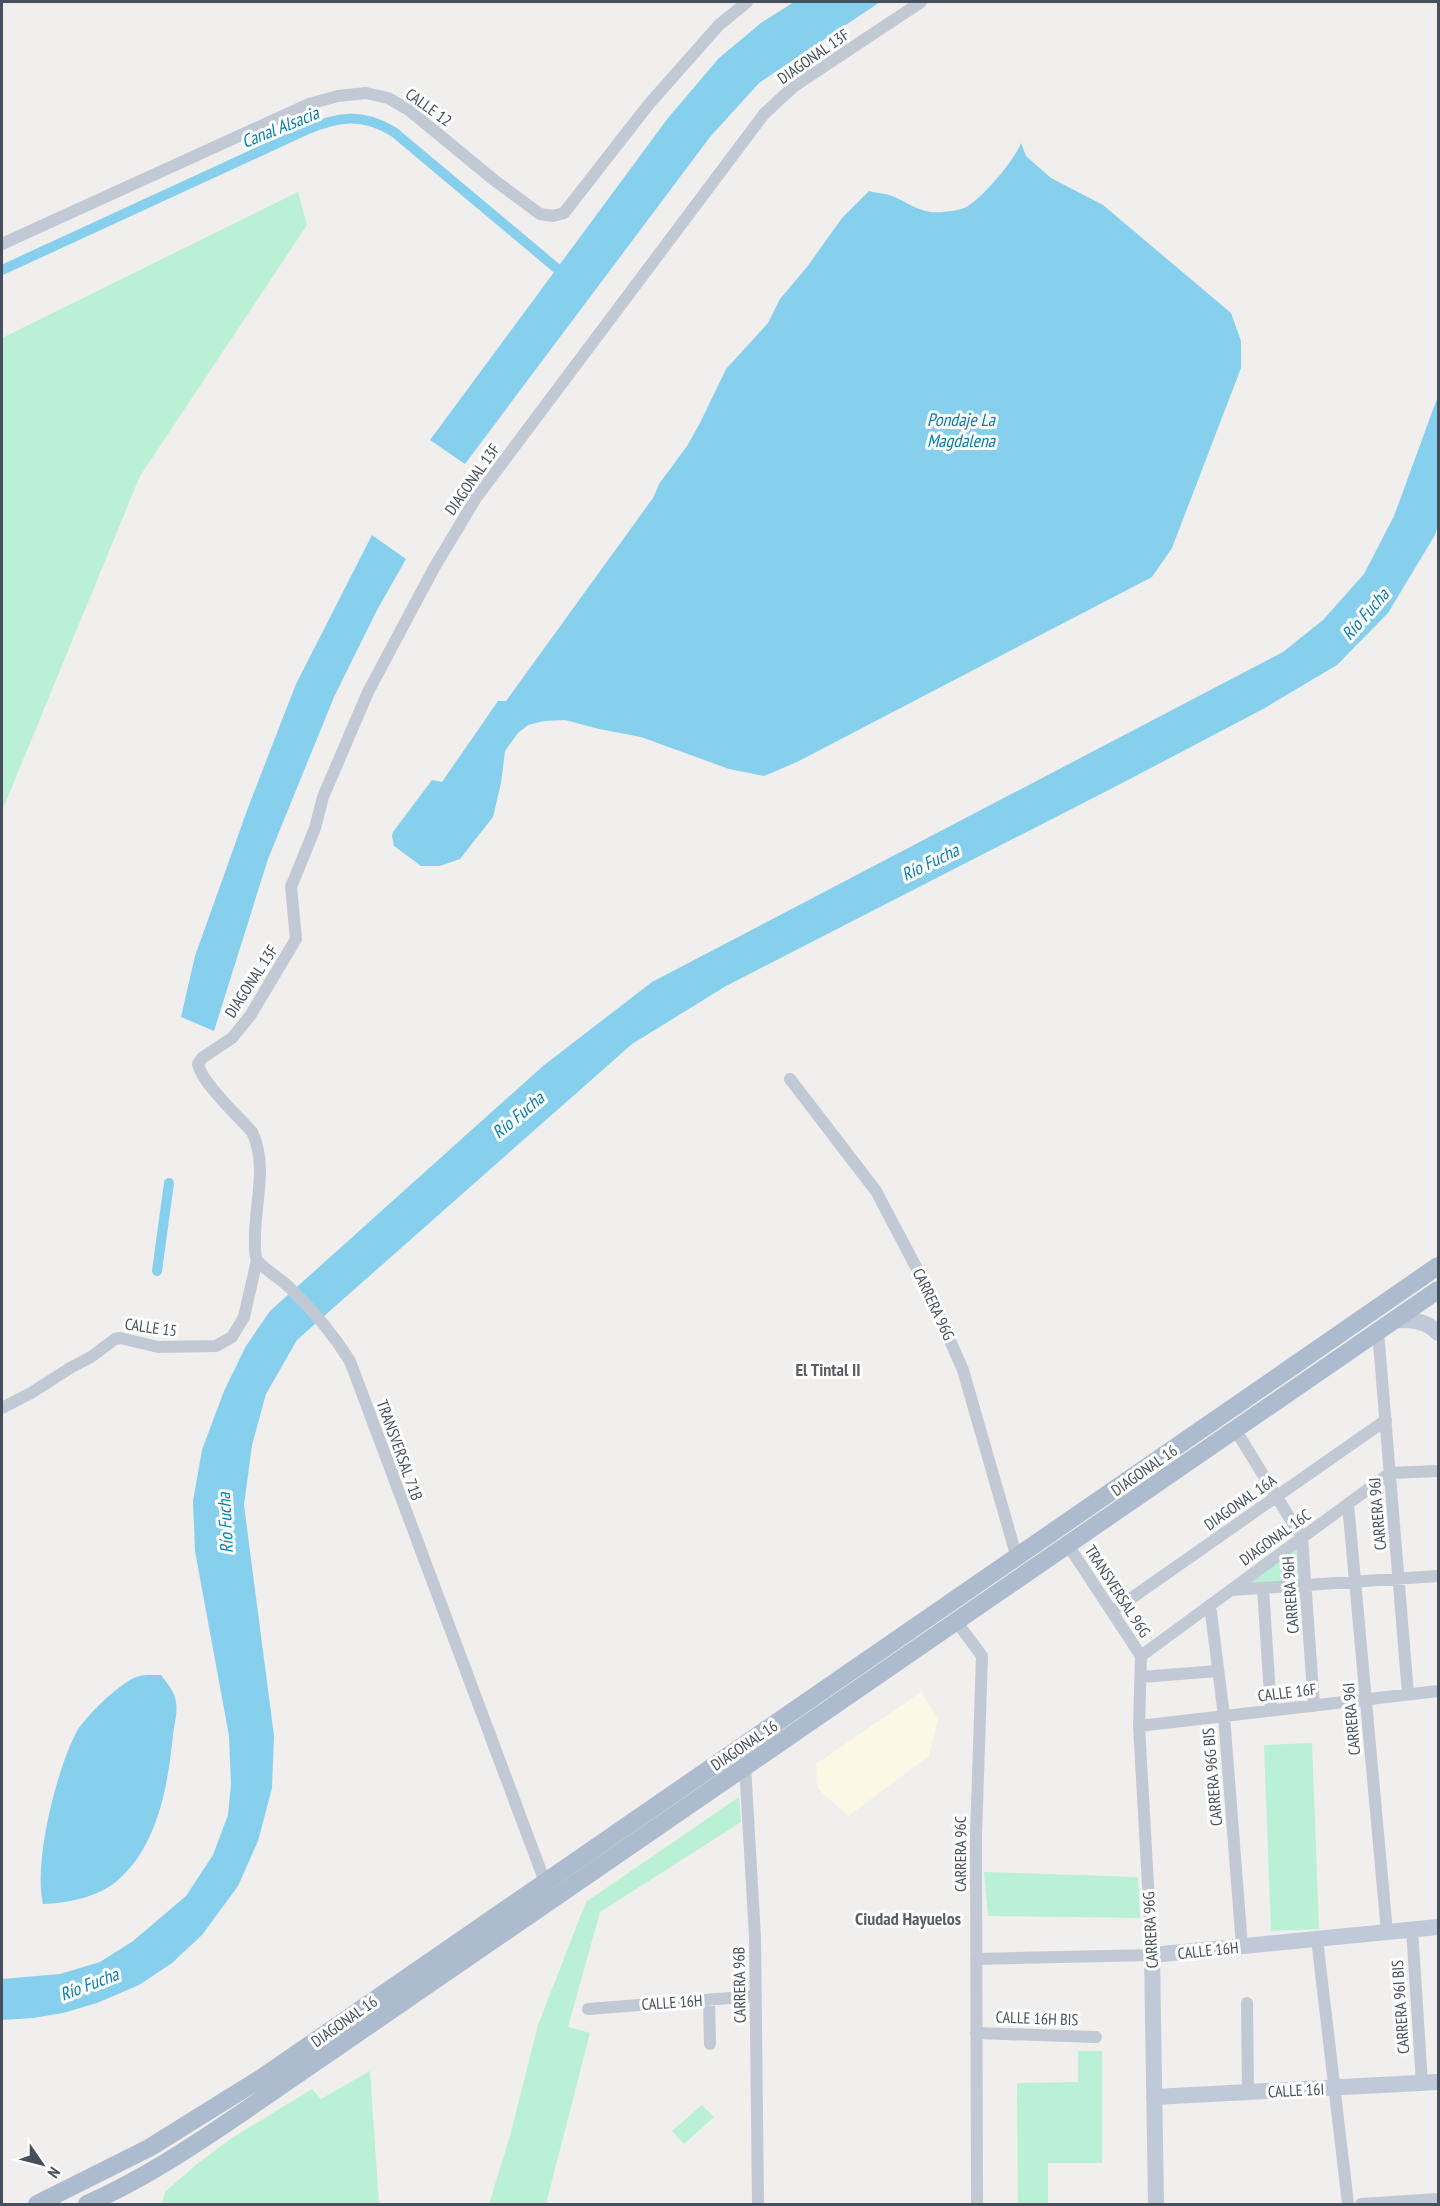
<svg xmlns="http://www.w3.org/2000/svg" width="1440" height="2206" viewBox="0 0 1440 2206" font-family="'PT Sans Narrow',sans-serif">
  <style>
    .commercial { fill: #fcf8e6 }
    .green { fill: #baf0d4 }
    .water { fill: #86d0ee }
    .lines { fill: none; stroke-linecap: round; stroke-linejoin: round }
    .canal { stroke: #86d0ee; stroke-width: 10 }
    .street { stroke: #c1c9d4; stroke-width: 12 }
    .secondary { stroke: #c0c9d8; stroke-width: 16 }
    .primary { stroke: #adbbce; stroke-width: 18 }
    .labels { text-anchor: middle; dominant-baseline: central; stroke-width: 6; stroke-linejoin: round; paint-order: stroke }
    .street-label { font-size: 16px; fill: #46505c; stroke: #fff }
    .water-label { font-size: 18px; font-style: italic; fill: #087dad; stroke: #fff }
    .neighbourhood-label { font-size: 18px; font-weight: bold; fill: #5a5e63; stroke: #fff }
  </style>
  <rect width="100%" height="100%" fill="#f1eeee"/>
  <!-- commercial -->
  <path class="commercial" d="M921,1692L938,1718L929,1756L848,1816L818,1789L816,1764Z"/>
  <!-- green -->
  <path class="green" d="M298,192L307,225L140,476L2,811V338Z
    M1299,1547L1300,1585L1243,1587Z
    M1312,1743L1319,1929L1271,1931L1264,1745Z
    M739,1797L741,1822L600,1912L568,2027L590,2033L546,2204H489L510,2136L538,2025L586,1902Z
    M984,1872L1138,1877L1140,1918L988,1916Z
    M1078,2051H1102V2163H1048V2204H1018L1017,2083L1078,2082Z
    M370,2071L379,2204H162L165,2192L197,2164L232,2138L312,2089L321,2099Z
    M702,2105L714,2117L684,2144L672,2131Z"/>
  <!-- water -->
  <path class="water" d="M794,2H880L759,83L710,137L465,464L430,440L668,118L719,58L761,23Z
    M1021,143L1026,156L1051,178L1103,205L1231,313L1241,341V368L1172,548L1152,577L797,762L764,776L729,769L641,737L599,729L565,720L544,721L528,725L518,733L505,751L501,783L493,817L460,859L440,866H421L394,846L392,836L393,832L432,780L442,782L498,701H506L653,498L659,484L687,446L700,423L726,369L768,323L780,299L807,267L842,218L869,191C876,193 885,193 892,196C905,201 916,210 931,212C940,213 960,211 968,206C984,196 1014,161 1021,143Z
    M1438,396V525L1435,535L1388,613L1337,665L1263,709L1128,780L726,986L632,1044L297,1340L266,1394L252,1445L244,1505L274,1736L272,1788L258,1841L238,1886L202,1935L172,1963L139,1985L97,2003L63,2013L33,2018L2,2020V1979L60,1974L100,1962L133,1941L186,1896L213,1855L228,1815L231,1784L229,1736L195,1551L193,1501L202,1450L224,1391L246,1346L270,1311L543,1066L652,982L1283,652L1323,620L1364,574L1394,516Z
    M372,535L406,559L377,610L334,697L268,859L214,1031L181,1017L195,956L249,805L296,684Z
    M161,1675C167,1683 175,1692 176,1702C178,1712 174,1725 173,1735C168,1785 158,1846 117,1881C98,1897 68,1903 43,1904C33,1862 57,1768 77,1731C86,1716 118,1685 134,1678C141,1674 153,1675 161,1675Z"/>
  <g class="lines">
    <!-- canal -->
    <path class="canal" d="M2,270L306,130C339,116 362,113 394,132L567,277
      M157,1271L169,1183"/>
    <!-- street -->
    <path class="street" d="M2,244L309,104L338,96L366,93L388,98L409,110L494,180L540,214L553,216L564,213L649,104L719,25L747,2
      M790,1079L876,1191L926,1286L963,1370L1017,1558
      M1378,1331L1408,1694
      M2,1408L31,1393L70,1368L91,1357L115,1339L120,1338L158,1347L216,1346L232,1337L244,1317L257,1260
      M1235,1429L1302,1538L1314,1706
      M1348,1504L1387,1932
      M1068,1545L1141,1656
      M1263,1588L1271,1711
      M1232,1590L1438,1576
      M1210,1605L1224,1716L1242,1946
      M1113,1611L1386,1420
      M956,1621L982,1656L976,1835L977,2204
      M1141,1656L1390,1473L1438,1471
      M1141,1677L1218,1671
      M1139,1726L1438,1691
      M745,1765L755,1937L758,2204
      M545,1882L350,1361C333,1334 312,1309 289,1287C281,1279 262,1268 257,1260C254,1254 255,1243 255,1237C255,1202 268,1165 252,1132C239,1117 201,1082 198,1064L202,1058L232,1038L250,1016L296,939L291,887L315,828L323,797L368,692L434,568L476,498L764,114L793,87L921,2
      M1412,1929L1422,2083
      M1317,1939L1348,2204
      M976,1959L1152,1955L1139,1726L1141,1656
      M709,2000L710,2044
      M1247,2003L1248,2092
      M588,2009L756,1996
      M976,2033L1096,2037
      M1361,2204L1438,2199"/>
    <!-- secondary -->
    <path class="secondary" d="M1395,1320C1412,1320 1426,1320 1438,1333
      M1154,2097L1438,2082
      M1156,2204L1152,1955L1438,1927"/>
    <!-- primary -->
    <path class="primary" d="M37,2204L149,2148L263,2077L1438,1266
      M87,2204C142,2180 193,2146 243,2112L1438,1290"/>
  </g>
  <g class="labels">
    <!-- street labels -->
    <g class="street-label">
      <text transform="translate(813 56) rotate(-35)">DIAGONAL 13F</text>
      <text transform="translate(429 107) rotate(36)">CALLE 12</text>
      <text transform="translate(472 479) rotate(-55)">DIAGONAL 13F</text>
      <text transform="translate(251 981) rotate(-57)">DIAGONAL 13F</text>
      <text transform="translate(934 1304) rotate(65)">CARRERA 96G</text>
      <text transform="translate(151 1327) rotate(8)">CALLE 15</text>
      <text transform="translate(400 1450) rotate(70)">TRANSVERSAL 71B</text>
      <text transform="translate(1144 1470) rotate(-35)">DIAGONAL 16</text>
      <text transform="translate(1240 1502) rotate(-35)">DIAGONAL 16A</text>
      <text transform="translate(1377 1514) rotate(-95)">CARRERA 96J</text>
      <text transform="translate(1275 1537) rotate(-36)">DIAGONAL 16C</text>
      <text transform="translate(1118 1591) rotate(57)">TRANSVERSAL 96G</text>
      <text transform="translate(1290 1595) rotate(-94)">CARRERA 96H</text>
      <text transform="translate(1287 1692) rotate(-7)">CALLE 16F</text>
      <text transform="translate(1351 1719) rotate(-95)">CARRERA 96I</text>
      <text transform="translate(744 1745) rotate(-34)">DIAGONAL 16</text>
      <text transform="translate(1212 1777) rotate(-95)">CARRERA 96G BIS</text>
      <text transform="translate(960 1854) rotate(-90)">CARRERA 96C</text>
      <text transform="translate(1150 1930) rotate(-93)">CARRERA 96G</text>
      <text transform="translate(1208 1950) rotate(-6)">CALLE 16H</text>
      <text transform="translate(739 1985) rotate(-91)">CARRERA 96B</text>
      <text transform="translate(672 2002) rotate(-4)">CALLE 16H</text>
      <text transform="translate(1400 2007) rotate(-94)">CARRERA 96I BIS</text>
      <text transform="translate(1037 2018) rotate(2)">CALLE 16H BIS</text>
      <text transform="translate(344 2021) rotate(-35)">DIAGONAL 16</text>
      <text transform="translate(1296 2090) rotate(-3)">CALLE 16I</text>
    </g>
    <!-- water labels -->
    <g class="water-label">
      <text transform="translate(280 127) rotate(-22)">Canal Alsacia</text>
      <text x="961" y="419">Pondaje La<tspan x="961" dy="21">Magdalena</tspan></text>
      <text transform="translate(1365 614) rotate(-49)">Río Fucha</text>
      <text transform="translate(930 862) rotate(-26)">Río Fucha</text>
      <text transform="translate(518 1115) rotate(-40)">Río Fucha</text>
      <text transform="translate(225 1523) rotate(-93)">Río Fucha</text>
      <text transform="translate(89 1984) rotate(-21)">Río Fucha</text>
    </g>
    <!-- neighbourhood labels -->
    <g class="neighbourhood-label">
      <text x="828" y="1369">El Tintal II</text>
      <text x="908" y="1918">Ciudad Hayuelos</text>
    </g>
  </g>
  <!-- border -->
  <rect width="1440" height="2206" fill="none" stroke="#46505c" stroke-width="6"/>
  <!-- north arrow -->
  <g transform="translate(42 2164) rotate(125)" stroke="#ffffff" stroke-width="4.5" paint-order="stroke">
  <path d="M0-4.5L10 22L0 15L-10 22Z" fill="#46505c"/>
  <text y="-9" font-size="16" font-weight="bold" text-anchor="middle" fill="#46505c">N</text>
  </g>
</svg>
